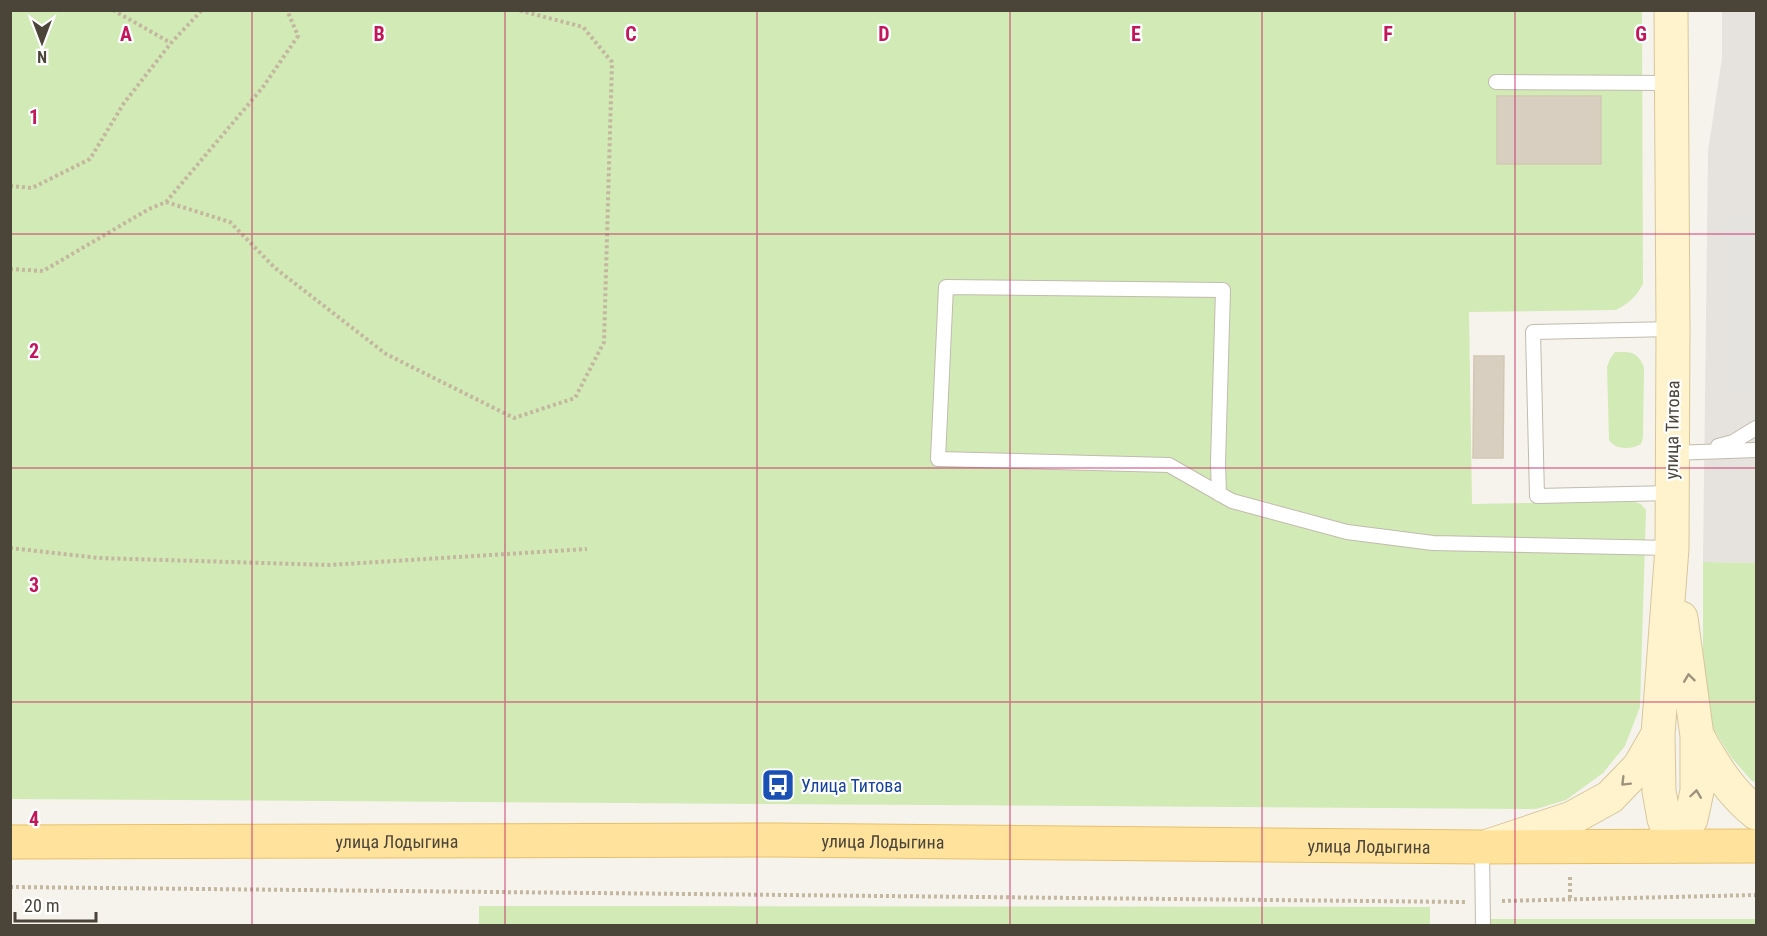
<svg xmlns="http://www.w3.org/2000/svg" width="1767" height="936" viewBox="0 0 1767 936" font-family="'Roboto Condensed',sans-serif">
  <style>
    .industrial { fill: #e6e2dd }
    .green { fill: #d2eab5 }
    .parking { fill: #e5e3e0 }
    .building { fill: #d8cfc1; stroke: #d3c7b4; stroke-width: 1.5 }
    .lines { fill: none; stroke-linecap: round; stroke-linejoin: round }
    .service-casing { stroke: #c2bbae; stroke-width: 16 }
    .secondary-casing { stroke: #d6c79b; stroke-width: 35 }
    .primary-casing { stroke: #e6c16a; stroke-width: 35 }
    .path { stroke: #c4b79f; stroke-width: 4; stroke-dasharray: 3 3; stroke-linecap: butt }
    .service { stroke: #fff; stroke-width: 14 }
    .secondary { stroke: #fff3cd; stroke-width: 33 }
    .primary { stroke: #ffe39c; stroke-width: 33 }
    .oneway { stroke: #9c937c }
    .grid { fill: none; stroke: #c2185b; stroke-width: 1.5; stroke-opacity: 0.55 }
    .labels { text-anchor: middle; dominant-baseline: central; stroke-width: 4.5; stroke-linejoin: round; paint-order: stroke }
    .street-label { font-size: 18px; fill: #4b4439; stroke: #fff }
    .transit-label { font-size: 18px; fill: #164399; stroke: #fff; text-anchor: start }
    .grid-label { font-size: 20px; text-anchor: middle; font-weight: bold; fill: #c2185b; stroke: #fff; stroke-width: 4.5; stroke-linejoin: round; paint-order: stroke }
  </style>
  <rect width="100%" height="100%" fill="#f6f3ec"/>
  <!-- industrial -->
  <path class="industrial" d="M1722,11H1756V563L1703,562L1708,151L1722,58Z"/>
  <!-- green -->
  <path class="green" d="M11,11H1642L1643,284C1636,297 1629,303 1616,310L1469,312L1472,504L1632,501L1641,504L1646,510L1640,707L1625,746L1603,773L1566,800L1536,809L11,799Z
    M1615,352C1631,352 1637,351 1644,367L1643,437L1641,444C1631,450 1616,450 1609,440L1607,367L1610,359Z
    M1703,562L1756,563V783L1751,780L1731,757L1713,728L1703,665Z
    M479,906L1430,907V925L479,926Z
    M1484,919H1756V926H1484Z"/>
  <!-- parking -->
  <path class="parking" d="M1756,210V396L1726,397L1723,211Z"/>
  <!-- building -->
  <path class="building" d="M1497,96H1601V164H1497Z
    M1474,356H1504L1503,458H1473Z"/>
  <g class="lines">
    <defs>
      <path id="service" d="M1496,82L1672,83
        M1718,446L1733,442L1756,428
        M1671,453L1756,450
        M1672,493L1537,496L1533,332L1673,329
        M1219,494L1218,463L1223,290L946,287L938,459L1169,465L1232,501L1347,532L1433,543L1672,548
        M1482,847L1483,926"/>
      <path id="secondary" d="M1671,10L1673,329L1672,548L1658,734L1659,791L1664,819L1674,846
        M1698,737C1714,766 1730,792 1756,813
        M1491,845L1572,818L1610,797L1639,767L1658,734
        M1674,846L1691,819L1697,791V736L1681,618"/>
      <g id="primary">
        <path id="s1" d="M10,842L776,840L1482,847L1756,846"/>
      </g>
    </defs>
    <!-- service casing -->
    <use href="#service" class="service-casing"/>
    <!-- secondary casing -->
    <use href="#secondary" class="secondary-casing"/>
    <!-- primary casing -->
    <use href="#primary" class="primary-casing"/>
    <!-- path -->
    <path class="path" d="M113,10L171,43
      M10,186L32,188L90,159L124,103L171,43L202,10
      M166,202L230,222L275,268L386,354L514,418L575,398L604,342L612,62L583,27L518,10
      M10,269L43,271L149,209L166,202L263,87L298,36L287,10
      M10,548L99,558L329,565L587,549
      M10,887L1465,902
      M1570,898V877
      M1502,901L1756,895"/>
    <!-- service -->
    <use href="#service" class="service"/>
    <!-- secondary -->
    <use href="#secondary" class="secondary"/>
    <!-- primary -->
    <use href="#primary" class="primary"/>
  </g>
  <!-- one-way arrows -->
  <defs><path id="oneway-chevron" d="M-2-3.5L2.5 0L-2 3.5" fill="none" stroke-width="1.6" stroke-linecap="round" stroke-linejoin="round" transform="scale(1.5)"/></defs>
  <g class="oneway">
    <use href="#oneway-chevron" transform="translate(1689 678) rotate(-97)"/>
    <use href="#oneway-chevron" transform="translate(1625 782) rotate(135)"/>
    <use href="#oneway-chevron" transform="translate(1696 794) rotate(-82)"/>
  </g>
  <!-- grid -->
  <path class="grid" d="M252,10V926M505,10V926M757,10V926M1010,10V926M1262,10V926M1515,10V926M10,234H1756M10,468H1756M10,702H1756"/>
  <!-- icons -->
  <defs>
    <symbol id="bus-square" viewBox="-11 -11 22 22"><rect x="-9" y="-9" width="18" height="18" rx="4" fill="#1a4fb4" stroke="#fff"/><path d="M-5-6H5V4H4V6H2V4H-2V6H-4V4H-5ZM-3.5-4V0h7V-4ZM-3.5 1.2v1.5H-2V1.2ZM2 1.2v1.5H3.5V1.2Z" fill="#fff"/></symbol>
  </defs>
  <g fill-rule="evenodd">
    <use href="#bus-square" x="759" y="766" width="38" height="38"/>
  </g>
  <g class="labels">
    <!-- street labels -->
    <g class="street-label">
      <text transform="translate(1672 430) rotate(-89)">улица Титова</text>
      <text stroke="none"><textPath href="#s1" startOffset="387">улица Лодыгина</textPath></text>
      <text stroke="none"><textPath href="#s1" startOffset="873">улица Лодыгина</textPath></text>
      <text stroke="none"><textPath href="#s1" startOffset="1359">улица Лодыгина</textPath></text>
    </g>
    <!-- transit labels -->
    <g class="transit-label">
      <text x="801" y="785">Улица Титова</text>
    </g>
  </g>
  <g class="grid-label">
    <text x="126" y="41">A</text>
    <text x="379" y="41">B</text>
    <text x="631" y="41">C</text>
    <text x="884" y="41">D</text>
    <text x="1136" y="41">E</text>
    <text x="1388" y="41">F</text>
    <text x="1641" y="41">G</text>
    <text x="34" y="124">1</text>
    <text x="34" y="358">2</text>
    <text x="34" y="592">3</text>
    <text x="34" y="826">4</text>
  </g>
  <!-- border -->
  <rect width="1767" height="936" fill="none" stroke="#4b4439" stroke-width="24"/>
  <!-- north arrow -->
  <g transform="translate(42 42) rotate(180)" stroke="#ffffff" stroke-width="4.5" paint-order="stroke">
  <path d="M0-4.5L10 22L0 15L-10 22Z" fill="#4b4439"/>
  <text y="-9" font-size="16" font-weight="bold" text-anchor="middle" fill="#4b4439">N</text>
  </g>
  <!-- scale -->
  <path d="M15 912v9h81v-9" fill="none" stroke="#4b4439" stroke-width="3"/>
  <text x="24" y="912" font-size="18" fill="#4b4439" stroke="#ffffff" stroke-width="4.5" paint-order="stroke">20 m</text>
</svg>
